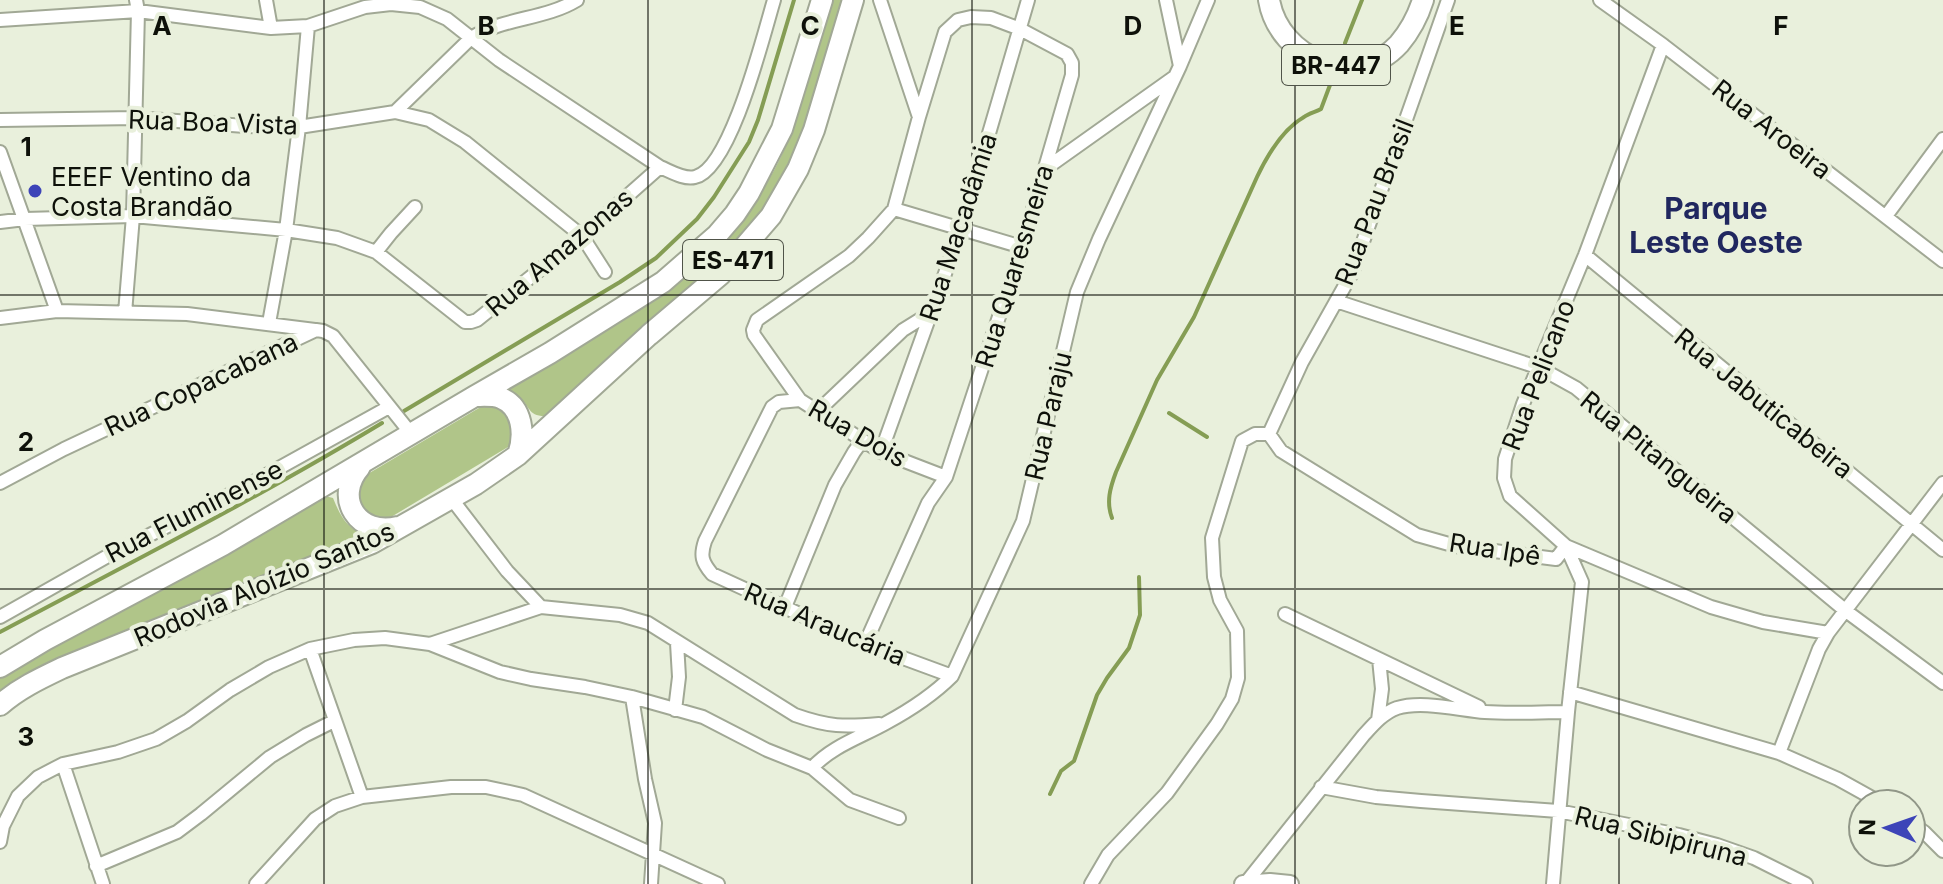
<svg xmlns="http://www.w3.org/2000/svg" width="1943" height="884" viewBox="0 0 1943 884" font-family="Inter,sans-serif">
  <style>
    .green { fill: #b0c589 }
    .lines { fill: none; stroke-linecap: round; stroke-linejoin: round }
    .stream { stroke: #859d54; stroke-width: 4 }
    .minor-casing { stroke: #a1a895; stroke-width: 16 }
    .tertiary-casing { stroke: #a1a895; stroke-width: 20 }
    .primary-casing { stroke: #a1a895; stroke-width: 24 }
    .minor { stroke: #fff; stroke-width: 12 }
    .tertiary { stroke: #fff; stroke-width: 16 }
    .primary { stroke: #fff; stroke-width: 20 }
    .grid { fill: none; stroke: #0e110a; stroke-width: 2; stroke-opacity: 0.55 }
    .poi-dot { fill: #3d44b8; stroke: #e9f0dc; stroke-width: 3 }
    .labels { text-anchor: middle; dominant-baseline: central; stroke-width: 8; stroke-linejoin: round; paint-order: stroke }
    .shield { fill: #e9f0dc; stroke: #505449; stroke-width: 2 }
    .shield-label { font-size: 24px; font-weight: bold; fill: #0e110a }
    .street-label { font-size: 26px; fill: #0e110a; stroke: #e9f0dc }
    .poi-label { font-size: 26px; fill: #0e110a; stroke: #e9f0dc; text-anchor: start }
    .quarter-label { font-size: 30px; font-weight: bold; fill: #20275f; stroke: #e9f0dc }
    .grid-label { font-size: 26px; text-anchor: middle; font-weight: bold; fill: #0e110a; stroke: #e9f0dc; stroke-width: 8; stroke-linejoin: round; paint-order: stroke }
  </style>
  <rect width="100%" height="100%" fill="#e9f0dc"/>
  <!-- green -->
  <path class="green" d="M831,0H847L789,174L731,254L547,416C527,417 531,406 518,396C515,393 509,390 506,388C616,322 731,271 786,146C806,99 817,48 831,0Z
    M484,405H496L513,419L512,442L508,447L386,520L364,516L355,489L361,478Z
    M325,496L333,498C340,515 346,528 365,535L48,662L16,679L0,690V671L20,657Z"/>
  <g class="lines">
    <!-- stream -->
    <path class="stream" d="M1345,43L1362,0
      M404,411L620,282L656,258L697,219L714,197L749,142L758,120L794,0
      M1169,413L1207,437
      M1112,518C1106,502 1110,488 1116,472L1157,380L1194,317L1257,177C1267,156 1283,129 1304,117C1309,113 1316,112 1321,109L1330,85
      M0,632C128,564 258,498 382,423
      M1050,794L1061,771L1074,761L1097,695L1107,678L1129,648L1140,615L1139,577"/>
    <defs>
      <path id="minor" d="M266,0L271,28
        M880,0L919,117
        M1166,0L1180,66
        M1600,0L1663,45L1943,261
        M0,20L138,11L271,28L308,26L365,7L391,4L420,7L447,19L499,60L660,167C670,171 684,180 695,177C731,169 764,33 774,0
        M395,112L471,38C504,17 544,20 577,0
        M0,120L136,118L245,126L299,127L395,112L429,120L465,142L582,236L605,272
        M0,152L57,311
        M1045,169L1173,78
        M894,209L1022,247
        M1886,216L1943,139
        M0,222L25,219L133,216L286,230L337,238L376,252L465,322H471L477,320L582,236L660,167
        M376,252L391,233L415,207
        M1585,255L1943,550
        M1336,301L1540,368L1576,388L1846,611L1943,683
        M125,313L133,216L138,11L136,0
        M0,318L57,311L187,314L315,330
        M269,323L286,230L299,127L308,26
        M800,400L779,402L772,407L705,541C700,556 702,562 712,574L865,644L952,676
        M818,411L903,330L932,312
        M1269,434L1302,362L1352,273L1448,0
        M1269,434L1281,451L1417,535L1456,546L1556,559L1566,546
        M881,452L961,229L1028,0
        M0,483L64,449L316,330L323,331L333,336L405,426L410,436
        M451,498L507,571L541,607L620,615L648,623L795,715C829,727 844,727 879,724
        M1566,546L1711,607L1763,622L1828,633
        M785,607L835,485L854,452L862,441
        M1285,614L1479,707
        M0,617L106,557L241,489L389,407
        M430,644L541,607
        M865,644L928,503L946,477L1022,247L1072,75V63L1067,54L1020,29L991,18L971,17L958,20L945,32L919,117L894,209L868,238L849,256L757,320L753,330L754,335L800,400L881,452L946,477
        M310,649L362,797
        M1570,692L1779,753L1838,779L1883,804
        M632,697L645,779L655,823L651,884
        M675,710L679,677L677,643
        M1378,720L1382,689L1379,659
        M1779,753L1819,649L1828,633L1943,483
        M63,764L103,884
        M812,768C832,746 861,737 886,723C910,710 933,695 952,676L1023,521L1077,292L1099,239L1180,66L1208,0
        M1321,787L1376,797L1421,801L1558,811L1679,835L1717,845L1754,858L1806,884
        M1911,823L1924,832L1943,851
        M0,842L3,826L18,796L38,777L63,764L118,752L156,739L187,721L230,690L269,667L310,649L354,640L385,638L430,644L500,672L531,679L585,687L632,697L703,717L767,750L812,768L850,800L899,818
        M96,866L177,832L201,814L270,757L306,735L334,721
        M256,884L315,819L335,806L362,797L451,787H486L523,795L718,884
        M1091,884L1108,855L1167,793L1217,724L1232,699L1238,678L1237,631L1220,600L1214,577L1212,538L1242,441L1255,434H1269
        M1245,884L1363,736C1373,725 1383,713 1397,708C1422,700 1459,710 1485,712C1512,714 1540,712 1568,712
        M1553,884L1568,712L1582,582L1566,546L1510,496L1504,478L1505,459L1523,404L1585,255L1663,45"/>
      <path id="tertiary" d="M1243,884L1270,882L1290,884"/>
      <path id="primary" d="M1269,0C1279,59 1356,91 1399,44C1410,31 1418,16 1423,0
        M475,396C483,396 494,395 501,398C523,407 525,435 518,455
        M360,467C333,498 358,537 398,527
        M0,667L45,640L223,545L475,396L550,353L663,282L717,235L735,214L749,193L782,129L822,0
        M0,705C18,689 39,679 62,668L372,543L476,484L518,455L649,335L721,274L771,216L798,169L814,130L853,0"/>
    </defs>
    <!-- minor casing -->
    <use href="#minor" class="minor-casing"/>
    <!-- tertiary casing -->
    <use href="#tertiary" class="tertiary-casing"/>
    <!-- primary casing -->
    <use href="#primary" class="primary-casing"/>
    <!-- minor -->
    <use href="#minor" class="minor"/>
    <!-- tertiary -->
    <use href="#tertiary" class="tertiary"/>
    <!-- primary -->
    <use href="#primary" class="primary"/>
  </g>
  <!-- grid -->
  <path class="grid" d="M324,0V884M648,0V884M972,0V884M1295,0V884M1619,0V884M0,295H1943M0,589H1943"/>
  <!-- markers -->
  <circle class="poi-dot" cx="35" cy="191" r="8"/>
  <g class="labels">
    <!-- shield labels -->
    <g class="shield">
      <rect x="1282" y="45" width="108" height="40" rx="6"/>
      <rect x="683" y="240" width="100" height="40" rx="6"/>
    </g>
    <g class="shield-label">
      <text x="1336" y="65">BR-447</text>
      <text x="733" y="260">ES-471</text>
    </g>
    <!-- street labels -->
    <g class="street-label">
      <text transform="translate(213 122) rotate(2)">Rua Boa Vista</text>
      <text transform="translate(1772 129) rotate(38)">Rua Aroeira</text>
      <text transform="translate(1374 202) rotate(-69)">Rua Pau Brasil</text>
      <text transform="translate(958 227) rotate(-72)">Rua Macadâmia</text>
      <text transform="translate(559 252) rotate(-40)">Rua Amazonas</text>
      <text transform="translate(1014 266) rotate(-73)">Rua Quaresmeira</text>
      <text transform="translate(1538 375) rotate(-69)">Rua Pelicano</text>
      <text transform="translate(201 384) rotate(-25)">Rua Copacabana</text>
      <text transform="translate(1764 403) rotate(39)">Rua Jabuticabeira</text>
      <text transform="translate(1048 416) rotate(-77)">Rua Paraju</text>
      <text transform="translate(858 433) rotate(30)">Rua Dois</text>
      <text transform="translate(1659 457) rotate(39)">Rua Pitangueira</text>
      <text transform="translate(194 511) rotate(-27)">Rua Fluminense</text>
      <text transform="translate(1495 549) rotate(9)">Rua Ipê</text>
      <text transform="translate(264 584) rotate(-23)">Rodovia Aloízio Santos</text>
      <text transform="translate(825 624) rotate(23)">Rua Araucária</text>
      <text transform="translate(1661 836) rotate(14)">Rua Sibipiruna</text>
    </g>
    <!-- poi labels -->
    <g class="poi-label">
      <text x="51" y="176">EEEF Ventino da<tspan x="51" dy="30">Costa Brandão</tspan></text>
    </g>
    <!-- quarter labels -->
    <g class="quarter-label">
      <text x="1716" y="208">Parque<tspan x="1716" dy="34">Leste Oeste</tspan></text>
    </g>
  </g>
  <g class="grid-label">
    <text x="162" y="35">A</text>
    <text x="486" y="35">B</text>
    <text x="810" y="35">C</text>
    <text x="1133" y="35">D</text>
    <text x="1457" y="35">E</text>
    <text x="1781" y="35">F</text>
    <text x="26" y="156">1</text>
    <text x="26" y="451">2</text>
    <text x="26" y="746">3</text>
  </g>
  <!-- north arrow -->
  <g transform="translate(1887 828) rotate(272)"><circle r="38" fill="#e9f0dc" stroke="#919788" stroke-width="2"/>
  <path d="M0-6L14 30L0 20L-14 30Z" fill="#3d44b8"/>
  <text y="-12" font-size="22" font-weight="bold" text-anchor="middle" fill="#0e110a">N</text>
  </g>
</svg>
